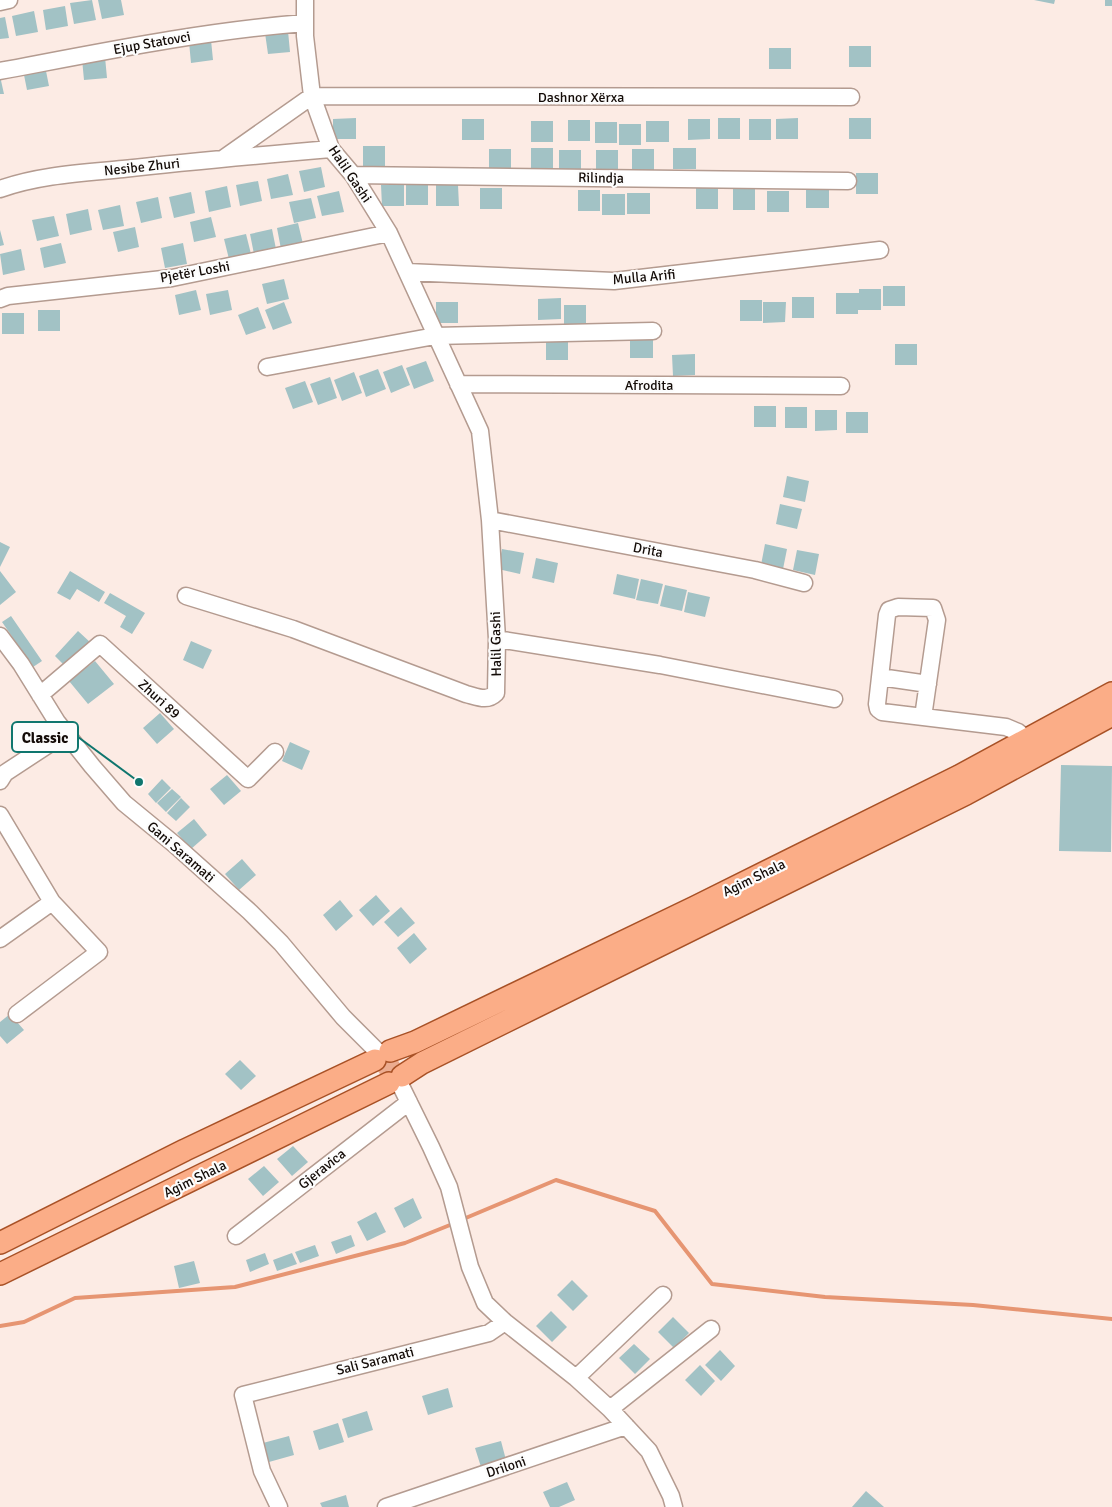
<svg xmlns="http://www.w3.org/2000/svg" width="1112" height="1507" viewBox="0 0 1112 1507" font-family="Signika,sans-serif">
  <style>
    .green { fill: #ecac90 }
    .lines { fill: none; stroke-linecap: round; stroke-linejoin: round }
    .stream { stroke: #e69572; stroke-width: 4 }
    .building { fill: #a2c2c5 }
    .minor-casing { stroke: #b49b90; stroke-width: 19 }
    .major-casing { stroke: #a85126; stroke-width: 24 }
    .minor { stroke: #fff; stroke-width: 16 }
    .major { stroke: #fbad87; stroke-width: 21 }
    .labels { text-anchor: middle; dominant-baseline: central; stroke-width: 4.5; stroke-linejoin: round; paint-order: stroke }
    .street-label { font-size: 14px; fill: #130b07; stroke: #fcfcfc }
    .leader { fill: none; stroke: #0f766e; stroke-width: 2 }
    .callout-dot { fill: #0f766e; stroke: #fcfcfc; stroke-width: 2 }
    .callout { fill: #fcfcfc; stroke: #0f766e; stroke-width: 2 }
    .callout-label { font-size: 15px; text-anchor: middle; font-weight: bold; fill: #130b07 }
  </style>
  <rect width="100%" height="100%" fill="#fcebe4"/>
  <!-- green -->
  <path class="green" d="M396,1057L400,1064L398,1075L381,1076L377,1069L378,1061Z"/>
  <g class="lines">
    <!-- stream -->
    <path class="stream" d="M461,1220L556,1180L655,1211L712,1284L825,1297L973,1305L1112,1319
      M0,1326L24,1322L75,1298L235,1287L405,1243L455,1223"/>
  </g>
  <!-- building -->
  <path class="building" d="M92,0L96,20L74,24L70,3Z
    M98,0H121L124,15L102,19Z
    M1034,0H1055L1054,4Z
    M1105,0H1112V6H1105Z
    M65,6L68,26L46,30L43,10Z
    M34,11L38,32L16,36L12,16Z
    M5,17L9,38L0,39V18Z
    M288,31L290,52L268,54L265,33Z
    M211,40L213,60L191,63L189,42Z
    M849,46H871V67H849Z
    M769,48H791V69H769Z
    M105,57L107,78L84,80L82,59Z
    M45,66L49,86L27,90L23,70Z
    M0,76L4,94H0Z
    M356,118V139H333V119Z
    M718,118H740V139H718Z
    M798,118V139H776V119Z
    M849,118H871V139H849Z
    M462,119H484V140H462Z
    M688,119H710V139L688,140Z
    M749,119H771V140H749Z
    M568,120H590V141H568Z
    M531,121H553V142H531Z
    M646,121H669V142H646Z
    M595,122H617V143H595Z
    M619,124H641V145H619Z
    M363,146H385V167H363Z
    M531,148H553V169H531Z
    M673,148H696V169H673Z
    M489,149H511V170H489Z
    M632,149H654V170H632Z
    M559,150H581V171H559Z
    M596,150H618V171H596Z
    M321,167L325,187L304,192L299,171Z
    M856,173H878V194H856Z
    M288,174L293,195L271,199L267,179Z
    M258,181L262,201L240,206L236,185Z
    M406,184H428V205H406Z
    M381,185H404V206H382Z
    M436,185H458L459,206H436Z
    M227,186L231,207L209,212L205,191Z
    M829,187V208H806V188Z
    M480,188H502V209H480Z
    M696,188H718V209H696Z
    M733,189H755V210H733Z
    M578,190H600V211H578Z
    M339,191L344,212L322,216L317,196Z
    M767,191H789V212H767Z
    M191,192L195,213L174,218L169,197Z
    M627,193H650V214H627Z
    M602,194H625V215H602Z
    M158,197L162,218L141,223L136,202Z
    M311,198L316,218L294,223L289,202Z
    M120,205L124,226L103,230L98,210Z
    M88,209L92,230L70,235L66,214Z
    M54,216L59,236L37,241L32,220Z
    M211,217L216,237L194,242L190,222Z
    M298,223L303,244L281,249L277,228Z
    M135,227L139,247L118,252L113,232Z
    M272,229L276,249L254,254L250,234Z
    M0,230L4,245L0,246Z
    M246,234L251,254L229,259L224,239Z
    M61,243L66,263L44,268L40,248Z
    M183,243L187,264L165,268L161,248Z
    M21,249L25,270L3,275L0,254Z
    M284,279L289,299L267,304L262,284Z
    M883,286H905V306H883Z
    M859,289H881V310H858V314H836V293H859Z
    M196,290L201,310L179,315L175,295Z
    M228,290L232,310L210,315L206,294Z
    M792,297H814V318H792Z
    M561,298V319L538,320V299Z
    M740,300H762V321H740Z
    M284,302L292,323L273,330L265,310Z
    M436,302H458V323H436Z
    M763,302H786L785,322L763,323Z
    M564,305H586V326H564Z
    M258,307L266,328L246,335L238,315Z
    M38,310H60V331H38Z
    M2,313H24V334H2Z
    M630,337H653V358H630Z
    M546,339H568V360H546Z
    M895,344H917V365H895Z
    M695,354V375L673,376L672,355Z
    M426,361L434,381L414,389L406,368Z
    M402,365L410,385L391,393L383,372Z
    M378,369L386,389L366,397L359,376Z
    M354,372L362,393L342,401L334,380Z
    M330,377L337,398L318,405L310,384Z
    M305,381L313,402L293,409L285,388Z
    M754,406H776V427H754Z
    M785,407H807V428H785Z
    M815,410H837V430L815,431Z
    M846,412H868V433H846Z
    M787,476L809,481L805,502L783,497Z
    M780,504L802,509L797,529L776,524Z
    M0,542L10,547L0,567Z
    M765,544L787,549L783,569L761,565Z
    M502,549L524,553L520,574L498,569Z
    M797,550L819,554L815,575L793,570Z
    M536,558L558,563L554,583L532,578Z
    M0,571L16,592L0,605Z
    M70,571L105,592L99,602L77,589L70,600L57,593Z
    M617,574L639,579L635,599L613,594Z
    M641,579L663,584L658,604L636,600Z
    M665,585L687,590L682,611L660,606Z
    M688,592L710,597L705,617L684,612Z
    M110,593L145,613L132,634L120,627L126,616L104,603Z
    M11,616L42,661L33,667L2,622Z
    M78,631L91,643L67,668L55,656Z
    M191,641L212,650L203,669L183,660Z
    M95,661L114,684L88,704L69,681Z
    M160,713L174,729L157,744L143,728Z
    M290,742L310,751L302,770L282,761Z
    M1061,765L1112,766L1111,852L1059,851Z
    M227,775L241,791L224,805L210,789Z
    M162,779L171,788L156,803L148,794Z
    M172,789L181,797L166,812L157,803Z
    M181,798L190,807L176,821L167,813Z
    M194,819L207,835L191,849L177,833Z
    M242,859L256,875L239,890L225,874Z
    M376,895L390,911L373,926L359,910Z
    M340,900L353,916L336,931L323,915Z
    M401,907L415,923L398,937L384,922Z
    M414,933L427,949L410,964L397,948Z
    M10,1014L24,1030L7,1044L0,1036V1022Z
    M240,1060L256,1076L241,1090L225,1074Z
    M293,1146L308,1162L292,1176L277,1159Z
    M264,1166L279,1182L263,1196L248,1179Z
    M413,1198L422,1218L404,1228L394,1208Z
    M376,1212L386,1232L367,1241L357,1222Z
    M351,1235L355,1246L336,1254L331,1242Z
    M315,1245L319,1256L300,1263L295,1252Z
    M265,1253L269,1264L250,1272L246,1260Z
    M292,1253L297,1264L277,1271L273,1260Z
    M194,1261L200,1283L179,1288L174,1266Z
    M572,1280L588,1296L573,1311L557,1295Z
    M551,1311L567,1327L552,1342L536,1326Z
    M673,1317L689,1333L674,1348L658,1332Z
    M634,1344L650,1359L635,1374L619,1358Z
    M720,1350L735,1366L721,1381L705,1365Z
    M700,1365L715,1381L701,1396L685,1380Z
    M448,1388L453,1407L428,1415L422,1396Z
    M367,1411L373,1430L348,1438L342,1419Z
    M338,1423L344,1442L319,1450L313,1431Z
    M289,1436L294,1455L269,1462L263,1443Z
    M501,1441L506,1460L481,1467L475,1448Z
    M567,1482L575,1500L559,1507H550L543,1492Z
    M866,1491L884,1507H852Z
    M346,1495L349,1507H322L320,1503Z"/>
  <g class="lines">
    <defs>
      <path id="minor" d="M0,2L9,0
        M0,71C101,52 202,31 305,23
        M224,158L312,96L851,97
        M353,175L848,181
        M0,189C39,175 82,173 123,169C193,161 262,155 331,149
        M407,272L614,281L880,250
        M0,299L8,296L172,278L389,233
        M267,367L435,336L653,331
        M458,384L841,386
        M490,520L755,570L804,583
        M186,596L293,629L466,694C478,697 487,702 496,693L497,639L490,520L480,431L389,233L353,175L331,149L312,96L305,36V0
        M0,636L21,664L57,722L92,766L124,803L174,844L250,912L281,943L343,1017L380,1054
        M497,639L660,665L834,699
        M880,677L928,684
        M40,695L100,644L248,779L275,752
        M923,717L937,620L933,608L898,607L889,610L887,615L877,704L878,709L882,712L1006,727L1018,732L1027,739
        M0,781L5,773L66,733
        M0,815L52,902L99,952L17,1014
        M0,939L52,902
        M398,1080L431,1147L449,1187L470,1267L485,1303L505,1322L576,1378L610,1409L649,1451L671,1496L674,1507
        M236,1236L409,1102
        M576,1378L663,1295
        M610,1409L711,1329
        M279,1507L262,1471L243,1395L489,1333L505,1322
        M386,1507L626,1426"/>
      <path id="major" d="M390,1051L415,1042L695,907L959,776L1112,693
        M402,1076L422,1063L966,794L1112,715
        M0,1243L185,1150L375,1060
        M0,1274L389,1083"/>
    </defs>
    <!-- minor casing -->
    <use href="#minor" class="minor-casing"/>
    <!-- major casing -->
    <use href="#major" class="major-casing"/>
    <!-- minor -->
    <use href="#minor" class="minor"/>
    <!-- major -->
    <use href="#major" class="major"/>
  </g>
  <g class="labels">
    <!-- street labels -->
    <g class="street-label">
      <text transform="translate(152 43) rotate(-10)">Ejup Statovci</text>
      <text x="581" y="97">Dashnor Xërxa</text>
      <text transform="translate(142 167) rotate(-6)">Nesibe Zhuri</text>
      <text transform="translate(350 174) rotate(56)">Halil Gashi</text>
      <text transform="translate(601 178) rotate(1)">Rilindja</text>
      <text transform="translate(195 272) rotate(-10)">Pjetër Loshi</text>
      <text transform="translate(644 277) rotate(-5)">Mulla Arifi</text>
      <text x="649" y="385">Afrodita</text>
      <text transform="translate(648 550) rotate(11)">Drita</text>
      <text transform="translate(496 644) rotate(-91)">Halil Gashi</text>
      <text transform="translate(159 699) rotate(42)">Zhuri 89</text>
      <text transform="translate(181 852) rotate(41)">Gani Saramati</text>
      <text transform="translate(754 878) rotate(-26)">Agim Shala</text>
      <text transform="translate(322 1169) rotate(-38)">Gjeravica</text>
      <text transform="translate(195 1179) rotate(-26)">Agim Shala</text>
      <text transform="translate(375 1361) rotate(-14)">Sali Saramati</text>
      <text transform="translate(506 1467) rotate(-18)">Driloni</text>
    </g>
  </g>
  <!-- callouts -->
  <path class="leader" d="M139 782L78 737"/>
  <circle class="callout-dot" cx="139" cy="782" r="5"/>
  <rect class="callout" x="12" y="722" width="66" height="30" rx="5"/>
  <g class="callout-label">
    <text x="45" y="743">Classic</text>
  </g>
</svg>
